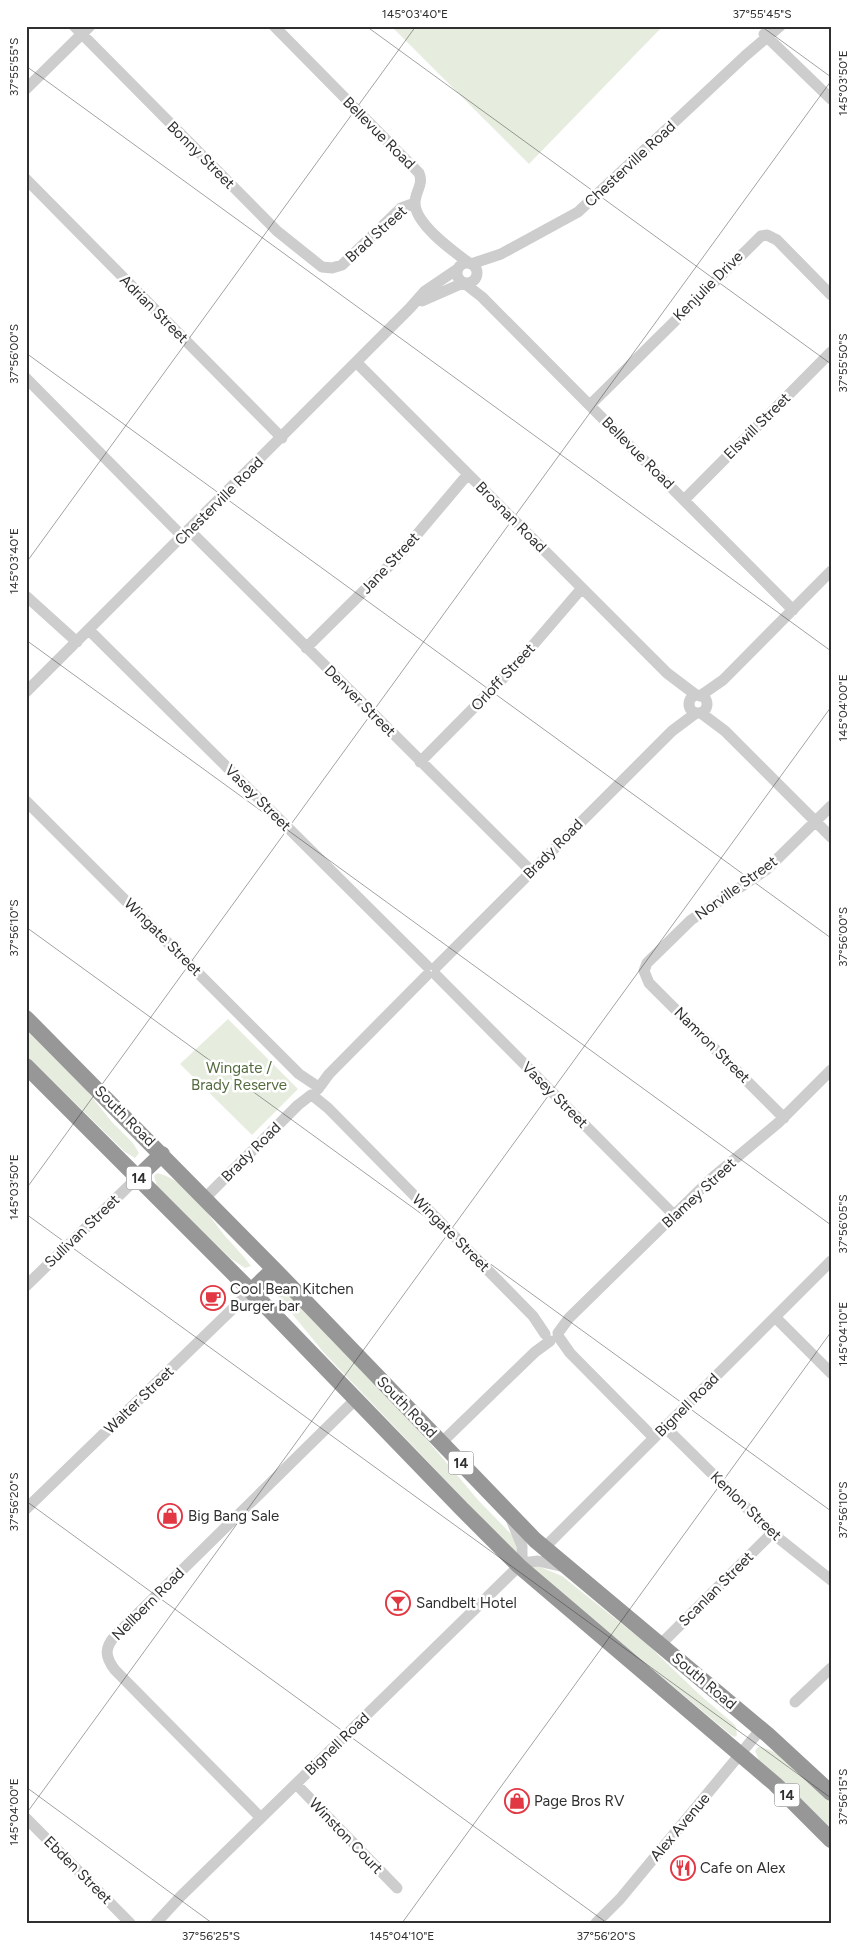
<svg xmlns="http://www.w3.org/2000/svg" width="857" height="1949" viewBox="0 0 857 1949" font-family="Figtree,sans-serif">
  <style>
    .green { fill: #e6eddf }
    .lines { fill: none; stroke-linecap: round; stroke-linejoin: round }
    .minor { stroke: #cdcdcd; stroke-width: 11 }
    .highway { stroke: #979797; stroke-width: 16 }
    .ticks { fill: none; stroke: #303030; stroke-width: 1; stroke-opacity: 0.45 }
    .labels { text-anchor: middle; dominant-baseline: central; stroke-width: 5; stroke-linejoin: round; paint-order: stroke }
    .shield { fill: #fff; stroke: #6e6e6e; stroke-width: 1 }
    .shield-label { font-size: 14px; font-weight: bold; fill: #303030 }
    .street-label { font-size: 15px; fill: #303030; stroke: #fff }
    .park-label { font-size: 15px; fill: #536b3e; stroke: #fff }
    .poi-label { font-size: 15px; fill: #303030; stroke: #fff; text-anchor: start }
    .neatline { fill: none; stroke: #303030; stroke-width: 2 }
    .ticks-label { font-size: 12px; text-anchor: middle; fill: #303030 }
  </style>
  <rect width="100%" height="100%" fill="#fff"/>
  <!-- green -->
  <path class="green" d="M391,26H663L529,164Z
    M228,1019L298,1089L252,1135L180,1064Z
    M26,1028L74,1075L112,1122L133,1143L139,1153L135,1158L125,1152L26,1055Z
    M157,1173C187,1180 207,1213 225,1236C234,1246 243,1255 251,1266L245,1268L230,1258L157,1186L154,1176Z
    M274,1283L282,1287L406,1415L479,1501L514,1537L517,1543L516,1554L325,1354L271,1288Z
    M538,1566L562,1576L647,1644L700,1695L734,1724L736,1727L737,1735L735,1737L731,1735L531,1567Z
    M758,1747C781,1747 814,1788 831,1804V1828L780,1778L759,1760L755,1751Z"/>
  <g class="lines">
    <!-- minor -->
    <path class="minor" d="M74,26L277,231L322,267L332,268L342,265L401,208L415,203
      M274,26L419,173C424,185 415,191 415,203C415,224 453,251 469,263
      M764,34L831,99
      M26,89L90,26
      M26,179L282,438
      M457 273a10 10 0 1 1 20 0a10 10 0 1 1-20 0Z
      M471,264L501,254L578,212L745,56L780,26
      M464,283L482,297L793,610
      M422,301L463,283
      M356,362L667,673L696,695
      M26,378L183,537
      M590,405L761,236L767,235L777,240L831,295
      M684,500L831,352
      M189,530L531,871
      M26,596L77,642
      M89,630L427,966
      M306,648L398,557L468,474
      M26,692L410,308L425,291L456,270
      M689 704a9 9 0 1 1 18 0a9 9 0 1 1-18 0Z
      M700,696L723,680L831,571
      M701,713L725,731L831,837
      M420,762L516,665L582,588
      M26,801L299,1074L314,1084
      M436,967L672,731L696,713
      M436,975L674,1215
      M318,1089L329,1074L427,975
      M312,1095L328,1108L533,1316L545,1334
      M784,1118L649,983L644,971L647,963L691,920L766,870L831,806
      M205,1198L298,1105L311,1095
      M26,1286L138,1177
      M775,1317L831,1373
      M558,1333L569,1318L712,1178L778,1123L831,1070
      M558,1336L570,1353L654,1438
      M665,1427L772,1533L831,1580
      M441,1443L535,1352L550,1341
      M26,1509L251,1291
      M511,1519L522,1546V1563L538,1561L564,1567
      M544,1548L831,1261
      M660,1645L772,1533
      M795,1702L831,1668
      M296,1784L397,1888
      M26,1818L130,1923
      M261,1818L115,1670C105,1657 104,1648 115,1636L356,1399
      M156,1923L181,1896L519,1566
      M596,1923L620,1899L761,1729"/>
    <!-- highway -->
    <path class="highway" d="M26,1018L274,1269L535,1540L768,1735L831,1793
      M26,1066L251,1291L462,1509L519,1566L775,1784L831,1840
      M138,1177L162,1154
      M251,1291L274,1269"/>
  </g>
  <!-- ticks -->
  <path class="ticks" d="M366,26L831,364M761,26L831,77M26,66L831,651M26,353L831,938M26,563L416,26M26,640L831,1225M26,927L831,1511M26,1189L831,81M26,1214L831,1798M26,1501L607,1923M26,1787L212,1923M26,1814L831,707M402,1923L831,1332"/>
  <!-- icons -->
  <defs>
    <symbol id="cafe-ring" viewBox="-11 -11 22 22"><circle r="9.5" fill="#fff" stroke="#e13844" stroke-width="1.5"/><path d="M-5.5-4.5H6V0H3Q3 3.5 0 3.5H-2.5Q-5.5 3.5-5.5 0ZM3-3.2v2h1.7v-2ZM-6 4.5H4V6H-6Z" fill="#e13844"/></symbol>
    <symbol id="shop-ring" viewBox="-11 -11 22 22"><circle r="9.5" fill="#fff" stroke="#e13844" stroke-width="1.5"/><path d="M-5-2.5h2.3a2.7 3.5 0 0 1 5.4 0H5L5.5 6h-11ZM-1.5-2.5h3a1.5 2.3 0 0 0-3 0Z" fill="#e13844"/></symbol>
    <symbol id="bar-ring" viewBox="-11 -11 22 22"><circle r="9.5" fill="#fff" stroke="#e13844" stroke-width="1.5"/><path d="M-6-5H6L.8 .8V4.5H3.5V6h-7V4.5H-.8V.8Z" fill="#e13844"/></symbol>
    <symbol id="restaurant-ring" viewBox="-11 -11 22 22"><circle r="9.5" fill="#fff" stroke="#e13844" stroke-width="1.5"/><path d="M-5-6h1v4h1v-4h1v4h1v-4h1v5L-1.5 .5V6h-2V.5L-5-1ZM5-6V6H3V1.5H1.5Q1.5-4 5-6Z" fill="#e13844"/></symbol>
  </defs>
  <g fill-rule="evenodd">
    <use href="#cafe-ring" x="199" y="1284" width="28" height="28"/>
    <use href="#shop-ring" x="156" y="1502" width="28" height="28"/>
    <use href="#bar-ring" x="384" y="1589" width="28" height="28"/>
    <use href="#shop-ring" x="503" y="1787" width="28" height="28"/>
    <use href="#restaurant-ring" x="669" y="1854" width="28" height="28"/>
  </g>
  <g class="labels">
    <!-- shield labels -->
    <g class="shield">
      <rect x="126.5" y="1166.5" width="25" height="23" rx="4"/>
      <rect x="448.5" y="1451.5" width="25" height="23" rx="4"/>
      <rect x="774.5" y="1783.5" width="25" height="23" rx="4"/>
    </g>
    <g class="shield-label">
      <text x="139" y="1178">14</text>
      <text x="461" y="1463">14</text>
      <text x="787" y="1795">14</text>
    </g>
    <!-- street labels -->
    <g class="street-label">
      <text transform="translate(379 133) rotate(45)">Bellevue Road</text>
      <text transform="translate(201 155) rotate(45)">Bonny Street</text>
      <text transform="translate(630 164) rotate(-43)">Chesterville Road</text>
      <text transform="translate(376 234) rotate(-42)">Brad Street</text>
      <text transform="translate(708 286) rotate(-45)">Kenjulie Drive</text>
      <text transform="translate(154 309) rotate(45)">Adrian Street</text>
      <text transform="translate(757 426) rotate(-45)">Elswill Street</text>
      <text transform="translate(638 453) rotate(45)">Bellevue Road</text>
      <text transform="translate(219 501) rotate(-45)">Chesterville Road</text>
      <text transform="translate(511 517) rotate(45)">Brosnan Road</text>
      <text transform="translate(390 563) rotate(-47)">Jane Street</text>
      <text transform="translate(503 677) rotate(-47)">Orloff Street</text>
      <text transform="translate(360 701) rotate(45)">Denver Street</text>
      <text transform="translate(258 798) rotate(45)">Vasey Street</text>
      <text transform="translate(553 849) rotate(-45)">Brady Road</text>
      <text transform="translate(736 888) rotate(-36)">Norville Street</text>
      <text transform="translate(163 937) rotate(45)">Wingate Street</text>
      <text transform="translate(712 1045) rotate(45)">Namron Street</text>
      <text transform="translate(555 1095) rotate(45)">Vasey Street</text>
      <text transform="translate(125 1116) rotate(45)">South Road</text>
      <text transform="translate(251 1152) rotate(-45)">Brady Road</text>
      <text transform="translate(699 1193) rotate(-43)">Blamey Street</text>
      <text transform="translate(82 1231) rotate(-44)">Sullivan Street</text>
      <text transform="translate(451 1233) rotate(45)">Wingate Street</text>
      <text transform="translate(139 1400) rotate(-44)">Walter Street</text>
      <text transform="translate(687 1405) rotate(-45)">Bignell Road</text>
      <text transform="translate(407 1407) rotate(46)">South Road</text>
      <text transform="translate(746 1506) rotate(44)">Kenlon Street</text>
      <text transform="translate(716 1589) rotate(-45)">Scanlan Street</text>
      <text transform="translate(148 1604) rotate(-45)">Nellbern Road</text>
      <text transform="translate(704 1681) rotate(40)">South Road</text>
      <text transform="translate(337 1744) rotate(-44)">Bignell Road</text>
      <text transform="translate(680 1827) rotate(-50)">Alex Avenue</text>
      <text transform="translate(346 1836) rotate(46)">Winston Court</text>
      <text transform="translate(78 1870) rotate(45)">Ebden Street</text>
    </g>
    <!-- park labels -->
    <g class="park-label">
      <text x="239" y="1068">Wingate /<tspan x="239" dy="17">Brady Reserve</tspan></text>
    </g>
    <!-- poi labels -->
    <g class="poi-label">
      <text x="230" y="1289">Cool Bean Kitchen<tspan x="230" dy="17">Burger bar</tspan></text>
      <text x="188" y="1516">Big Bang Sale</text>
      <text x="416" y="1603">Sandbelt Hotel</text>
      <text x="534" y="1801">Page Bros RV</text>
      <text x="700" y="1868">Cafe on Alex</text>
    </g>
  </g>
  <!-- border -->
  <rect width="857" height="1949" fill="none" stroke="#ffffff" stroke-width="55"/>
  <rect x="28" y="28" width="802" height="1894" class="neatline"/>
  <g class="ticks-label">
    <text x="415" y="18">145°03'40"E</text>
    <text x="762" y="18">37°55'45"S</text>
    <text transform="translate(14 67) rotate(-90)" y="4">37°55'55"S</text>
    <text transform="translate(843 83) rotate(-90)" y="4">145°03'50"E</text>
    <text transform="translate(14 354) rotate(-90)" y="4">37°56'00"S</text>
    <text transform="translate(843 363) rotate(-90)" y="4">37°55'50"S</text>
    <text transform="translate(14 561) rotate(-90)" y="4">145°03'40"E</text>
    <text transform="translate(843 708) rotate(-90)" y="4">145°04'00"E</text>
    <text transform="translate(14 928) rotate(-90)" y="4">37°56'10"S</text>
    <text transform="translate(843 937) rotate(-90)" y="4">37°56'00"S</text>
    <text transform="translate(14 1187) rotate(-90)" y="4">145°03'50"E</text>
    <text transform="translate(843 1224) rotate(-90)" y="4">37°56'05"S</text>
    <text transform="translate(843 1334) rotate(-90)" y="4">145°04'10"E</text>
    <text transform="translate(14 1502) rotate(-90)" y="4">37°56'20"S</text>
    <text transform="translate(843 1510) rotate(-90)" y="4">37°56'10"S</text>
    <text transform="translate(843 1797) rotate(-90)" y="4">37°56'15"S</text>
    <text transform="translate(14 1812) rotate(-90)" y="4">145°04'00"E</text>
    <text x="211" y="1940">37°56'25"S</text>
    <text x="402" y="1940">145°04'10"E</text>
    <text x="606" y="1940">37°56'20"S</text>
  </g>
</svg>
